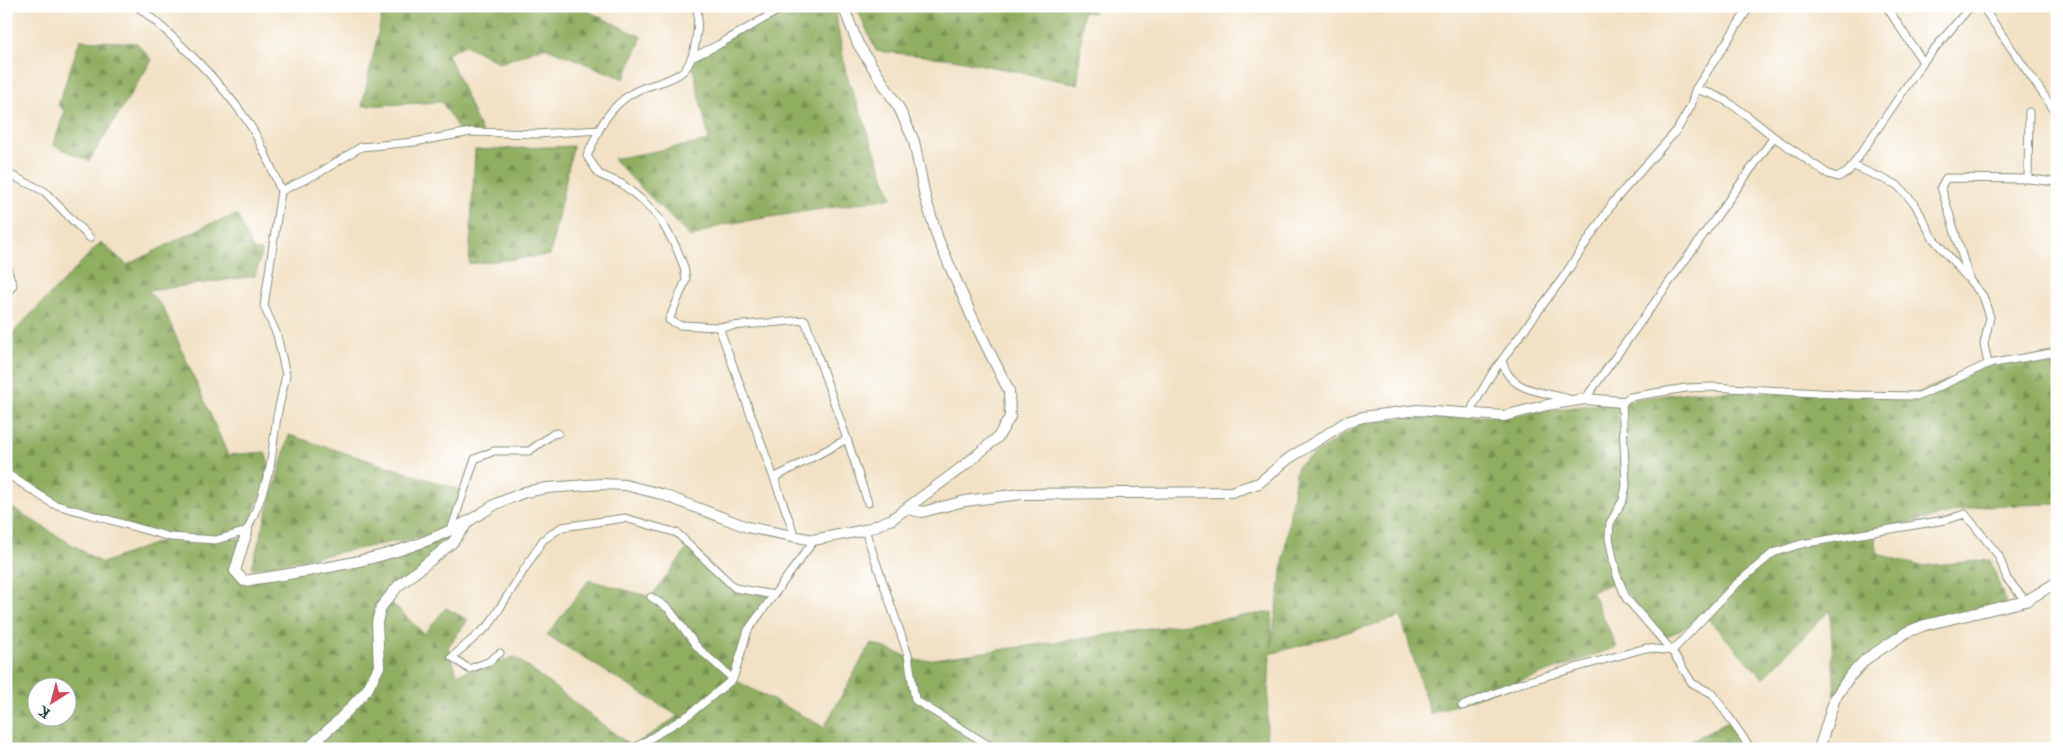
<svg xmlns="http://www.w3.org/2000/svg" width="2063" height="755" viewBox="0 0 2063 755" font-family="'IM FELL Great Primer',serif">
  <style>
    .forest { fill: url(#forest-firs); stroke: #58764a; fill-rule: evenodd }
    .lines { fill: none; stroke-linecap: round; stroke-linejoin: round }
    .street-casing { stroke: #888f7c; stroke-width: 9 }
    .secondary-casing { stroke: #888f7c; stroke-width: 12 }
    .street { stroke: #fff; stroke-width: 7 }
    .secondary { stroke: #fff; stroke-width: 10 }
  </style>
  <defs>
    <pattern id="forest-firs" width="22" height="20" patternUnits="userSpaceOnUse" patternTransform="scale(1.25)"><rect width="22" height="20" fill="#90ae61"/><path d="M5 1l3.5 6h-7zM16 11l3.5 6h-7z" fill="#758f51"/></pattern>
  </defs>
  <rect width="100%" height="100%" fill="#fff"/>
  <filter id="ink" filterUnits="userSpaceOnUse"><feTurbulence type="fractalNoise" baseFrequency=".02" numOctaves="2"/><feDisplacementMap in="SourceGraphic" scale="10" xChannelSelector="R" yChannelSelector="G"/><feConvolveMatrix kernelMatrix="1 2 1 2 8 2 1 2 1" color-interpolation-filters="sRGB"/></filter>
  <filter id="wash" filterUnits="userSpaceOnUse"><feTurbulence type="fractalNoise" baseFrequency=".0096" numOctaves="4" result="noise"/><feDisplacementMap in="SourceGraphic" scale="20" xChannelSelector="R" yChannelSelector="G"/><feGaussianBlur stdDeviation="1.12" result="paint"/><feColorMatrix in="noise" values="0 0 0 0 0 0 0 0 0 0 0 0 0 0 0 0 0 1.4 0 .05"/><feComposite in="paint" operator="in"/></filter>
  <g filter="url(#wash)">
    <rect width="100%" height="100%" fill="#f2e1c4"/>
    <!-- forest -->
    <path class="forest" d="M384,6H577L642,37L624,79L544,47L500,63L465,45L448,54L482,133L461,134L442,102L362,106Z
      M785,6H834L846,73L892,198L720,225L691,238L613,159L709,141L691,58Z
      M856,6H1093L1094,13L1083,12L1078,84L953,59L876,51Z
      M80,40L137,43L152,60L89,161L53,145L65,111L58,105Z
      M573,146L550,255L469,264L475,150Z
      M237,215L253,250L262,251L255,276L148,291L163,307L228,455L265,452L270,468L247,531L225,538L244,539L235,571L244,581L349,563L461,531L388,599L424,634L446,608L468,620L448,647L457,674L515,657L632,747L678,716L547,635L589,580L651,597L690,545L735,588L774,595L748,630L733,679L824,727L871,643L919,661L1272,612L1271,647L1297,466L1358,425L1405,417L1504,416L1698,391L1912,395L1988,364L2057,355V504L1981,506L1874,531L1878,554L1921,566L1990,560L2007,606L1907,632L1835,698L1830,610L1763,678L1705,616L1661,640L1619,581L1591,591L1617,647L1430,714L1401,617L1270,654L1266,749H6V504L102,563L169,538L53,504L6,473V424L12,422L6,366V340L101,242L127,265L207,225ZM38,688H68V718H38Z
      M289,435L464,491L451,531L251,569Z
      M1732,719L1749,749H1677Z"/>
  </g>
  <g filter="url(#ink)">
    <g class="lines">
      <defs>
        <path id="street" d="M137,6C174,36 219,80 246,119C261,141 271,167 281,191
          M1886,6L1923,62
          M1982,6L2057,114
          M691,58L718,45L786,6
          M1695,90C1725,93 1751,120 1774,137
          M599,130L587,156L599,174L622,184L643,201L660,219L676,247L684,267L686,280L669,320L679,325L719,327
          M1854,166L1897,185L1915,204L1932,237L1983,296L1990,317L1984,344L1988,364
          M6,173L44,191L90,238
          M2028,179L2057,182
          M6,266L13,285L6,295
          M1969,278L1941,187L1946,178L2028,179L2029,112
          M1502,360C1509,394 1546,391 1572,400
          M1585,399L1774,137L1828,174L1838,177L1848,172L1923,62L1971,6
          M1471,415L1473,406L1493,372L1562,279L1614,201L1677,130L1691,106L1695,90L1750,6
          M847,439L868,503
          M6,473L53,504L170,537L216,540L247,531L260,500L270,468L277,416L286,375L277,335L264,306L281,191L319,173L361,147L414,142L471,132L537,134L599,130C608,112 624,95 643,88C656,83 671,81 682,72C697,60 699,23 697,6
          M774,478L847,439L805,320L719,327L795,536
          M451,530L475,459L494,451H529L553,434L558,433
          M865,530L908,655L915,700L995,749
          M651,597L669,609L698,648L733,679
          M500,653L488,662L469,669L452,657L489,625L543,540L562,527L625,518L677,533L735,588L774,595
          M1462,706L1518,684L1646,648L1672,651L1734,586L1773,553L1801,544L1945,520L1965,514L1999,556L2007,579L2026,601
          M633,749L690,714L733,679L748,630L815,539
          M1751,749L1713,694L1692,683L1672,651L1626,598L1616,573L1609,538L1610,523L1623,500L1626,486L1622,402L1630,397L1686,388L1713,387L1853,395L1919,396L1988,364L2057,352"/>
        <path id="secondary" d="M908,509L922,512L965,501L1021,494L1231,492L1259,483L1288,459L1326,435L1346,422L1363,417L1417,410L1504,416L1547,405L1585,399L1622,402
          M247,531L235,571L244,581C319,569 399,560 466,522
          M307,749L338,721L367,690L379,667L377,622L381,607L398,586L452,543L469,521L496,504L525,492L547,488L602,484L625,485L661,494L747,527L813,540L865,530L892,519L965,465L998,437L1010,417L1009,391L972,317L938,239L925,197L914,141L899,108L858,44L843,6
          M1819,749L1835,698L1850,676L1866,659L1907,632L1925,625L2026,601L2057,582"/>
      </defs>
      <!-- street casing -->
      <use href="#street" class="street-casing"/>
      <!-- secondary casing -->
      <use href="#secondary" class="secondary-casing"/>
      <!-- street -->
      <use href="#street" class="street"/>
      <!-- secondary -->
      <use href="#secondary" class="secondary"/>
    </g>
  </g>
  <!-- margin -->
  <rect width="2063" height="755" fill="none" stroke="#fff" stroke-width="25"/>
  <!-- north arrow -->
  <g transform="translate(52 702) rotate(216)"><circle r="24" fill="#ffffff" stroke="#a5b1ae"/>
  <path d="M0-4L9 19L0 12L-9 19Z" fill="#d1495b"/>
  <text y="-8" font-size="14" font-weight="bold" text-anchor="middle" fill="#1f3d34">K</text>
  </g>
</svg>
